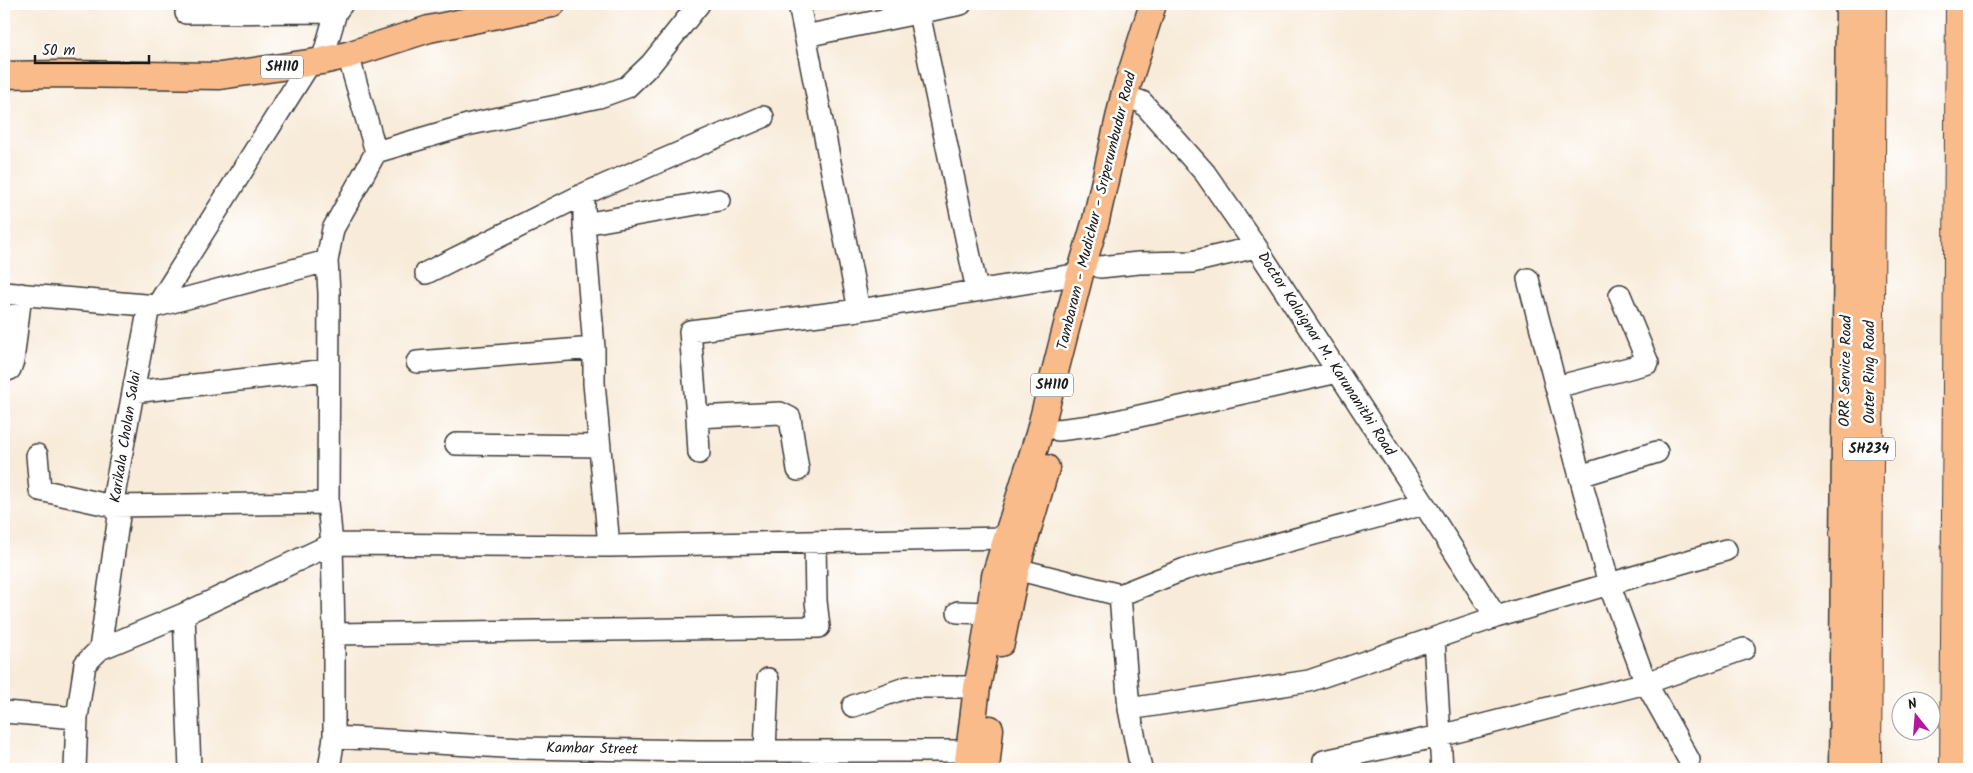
<svg xmlns="http://www.w3.org/2000/svg" width="1973" height="773" viewBox="0 0 1973 773" font-family="Kalam,sans-serif">
  <style>
    .lines { fill: none; stroke-linecap: round; stroke-linejoin: round }
    .minor-casing { stroke: #3d3b38; stroke-width: 24 }
    .major-casing { stroke: #3d3b38; stroke-width: 29 }
    .highway-casing { stroke: #3d3b38; stroke-width: 30 }
    .minor { stroke: #fff; stroke-width: 21 }
    .major { stroke: #fabb8b; stroke-width: 26 }
    .highway { stroke: #fabb8b; stroke-width: 28 }
    .labels { text-anchor: middle; dominant-baseline: central; stroke-width: 5; stroke-linejoin: round; paint-order: stroke }
    .shield { fill: #fff; stroke: #606060; stroke-width: 1 }
    .shield-label { font-size: 14px; font-weight: bold; fill: #1c1c1c }
    .street-label { font-size: 15px; fill: #1c1c1c; stroke: #fff }
  </style>
  <rect width="100%" height="100%" fill="#fff"/>
  <filter id="ink" filterUnits="userSpaceOnUse"><feTurbulence type="fractalNoise" baseFrequency=".02" numOctaves="2"/><feDisplacementMap in="SourceGraphic" scale="10" xChannelSelector="R" yChannelSelector="G"/><feConvolveMatrix kernelMatrix="1 2 1 2 8 2 1 2 1" color-interpolation-filters="sRGB"/></filter>
  <filter id="wash" filterUnits="userSpaceOnUse"><feTurbulence type="fractalNoise" baseFrequency=".0096" numOctaves="4" result="noise"/><feDisplacementMap in="SourceGraphic" scale="20" xChannelSelector="R" yChannelSelector="G"/><feGaussianBlur stdDeviation="1.12" result="paint"/><feColorMatrix in="noise" values="0 0 0 0 0 0 0 0 0 0 0 0 0 0 0 0 0 1.4 0 .05"/><feComposite in="paint" operator="in"/></filter>
  <g filter="url(#wash)">
    <rect width="100%" height="100%" fill="#f8ebd9"/>
  </g>
  <g filter="url(#ink)">
    <g class="lines">
      <defs>
        <path id="minor" d="M799,4L859,310
          M186,13L336,12
          M919,13L977,290
          M805,36L961,4
          M322,61L336,12L342,4
          M1124,96L1142,102L1205,173L1253,242L1424,504L1496,617
          M376,152L471,124L599,97L627,87L651,64L699,4
          M584,194V224L594,348V383L609,546
          M584,224L719,200
          M1100,267L1139,263L1192,262L1256,247
          M426,273L584,194L763,117
          M1528,279L1556,387
          M4,293L157,306L327,261
          M1620,295L1648,363L1556,387L1609,584L1646,683L1689,760
          M157,306L310,63
          M417,362L594,348
          M4,371L10,369L13,361L21,294
          M133,392L327,370
          M697,417L699,453
          M1058,430L1099,425L1338,372
          M456,444L599,446
          M37,455L40,490L112,506L328,503
          M798,470L790,418L780,413L697,417L690,331L859,310L1080,274
          M1580,476L1657,452
          M1016,569L1120,595L1129,709L1141,769
          M1120,595L1185,569L1424,504
          M958,612L989,613
          M184,614L190,769
          M334,634L819,627L816,601L815,542
          M1434,639L1442,769
          M100,649L184,614L332,544L609,546L1005,538
          M853,706L908,687H977
          M1129,709L1309,681L1496,617L1726,550
          M4,712L77,718
          M334,737L521,748L698,751H970
          M765,751L768,679
          M1324,761L1440,736L1646,683L1744,649
          M75,769L77,718L85,664L100,649L119,516L112,506L149,306
          M329,769L334,737V634L332,544L328,503L329,293L327,261L333,229L376,152L348,55"/>
        <path id="major" d="M4,75L59,74L220,76L322,61L348,55L429,29L552,4
          M1001,643L1016,569L1046,468
          M967,769L977,687L983,658L995,576L1039,434L1080,274L1096,220L1124,96L1153,4
          M986,769L990,729
          M1842,769L1849,4"/>
        <path id="highway" d="M1844,534L1861,480
          M1867,769L1872,4
          M1954,769L1960,4"/>
      </defs>
      <!-- minor casing -->
      <use href="#minor" class="minor-casing"/>
      <!-- major casing -->
      <use href="#major" class="major-casing"/>
      <!-- highway casing -->
      <use href="#highway" class="highway-casing"/>
      <!-- minor -->
      <use href="#minor" class="minor"/>
      <!-- major -->
      <use href="#major" class="major"/>
      <!-- highway -->
      <use href="#highway" class="highway"/>
    </g>
  </g>
  <g class="labels">
    <!-- shield labels -->
    <g class="shield">
      <rect x="261" y="55.5" width="42" height="23" rx="4"/>
      <rect x="1031" y="373.5" width="42" height="23" rx="4"/>
      <rect x="1843" y="437.5" width="52" height="23" rx="4"/>
    </g>
    <g class="shield-label">
      <text x="282" y="67">SH110</text>
      <text x="1052" y="385">SH110</text>
      <text x="1869" y="449">SH234</text>
    </g>
    <!-- street labels -->
    <g class="street-label">
      <text transform="translate(1097 211) rotate(-76)">Tambaram - Mudichur - Sriperumbudur Road</text>
      <text transform="translate(1326 354) rotate(57)">Doctor Kalaignar M. Karunanithi Road</text>
      <text transform="translate(1846 371) rotate(-89)">ORR Service Road</text>
      <text transform="translate(1870 372) rotate(-90)">Outer Ring Road</text>
      <text transform="translate(126 437) rotate(-81)">Karikala Cholan Salai</text>
      <text transform="translate(592 749) rotate(1)">Kambar Street</text>
    </g>
  </g>
  <!-- margin -->
  <rect width="1973" height="773" fill="none" stroke="#fff" stroke-width="20"/>
  <!-- north arrow -->
  <g transform="translate(1916 716) rotate(343)"><circle r="24" fill="#ffffff" stroke="#a4a4a4"/>
  <path d="M0-4L9 19L0 12L-9 19Z" fill="#b5179e"/>
  <text y="-8" font-size="14" font-weight="bold" text-anchor="middle" fill="#1c1c1c">N</text>
  </g>
  <!-- scale -->
  <path d="M35 55v8h114v-8" fill="none" stroke="#1c1c1c" stroke-width="2.5"/>
  <text x="42" y="55" font-size="15" fill="#1c1c1c" stroke="#ffffff" stroke-width="4" paint-order="stroke">50 m</text>
</svg>
